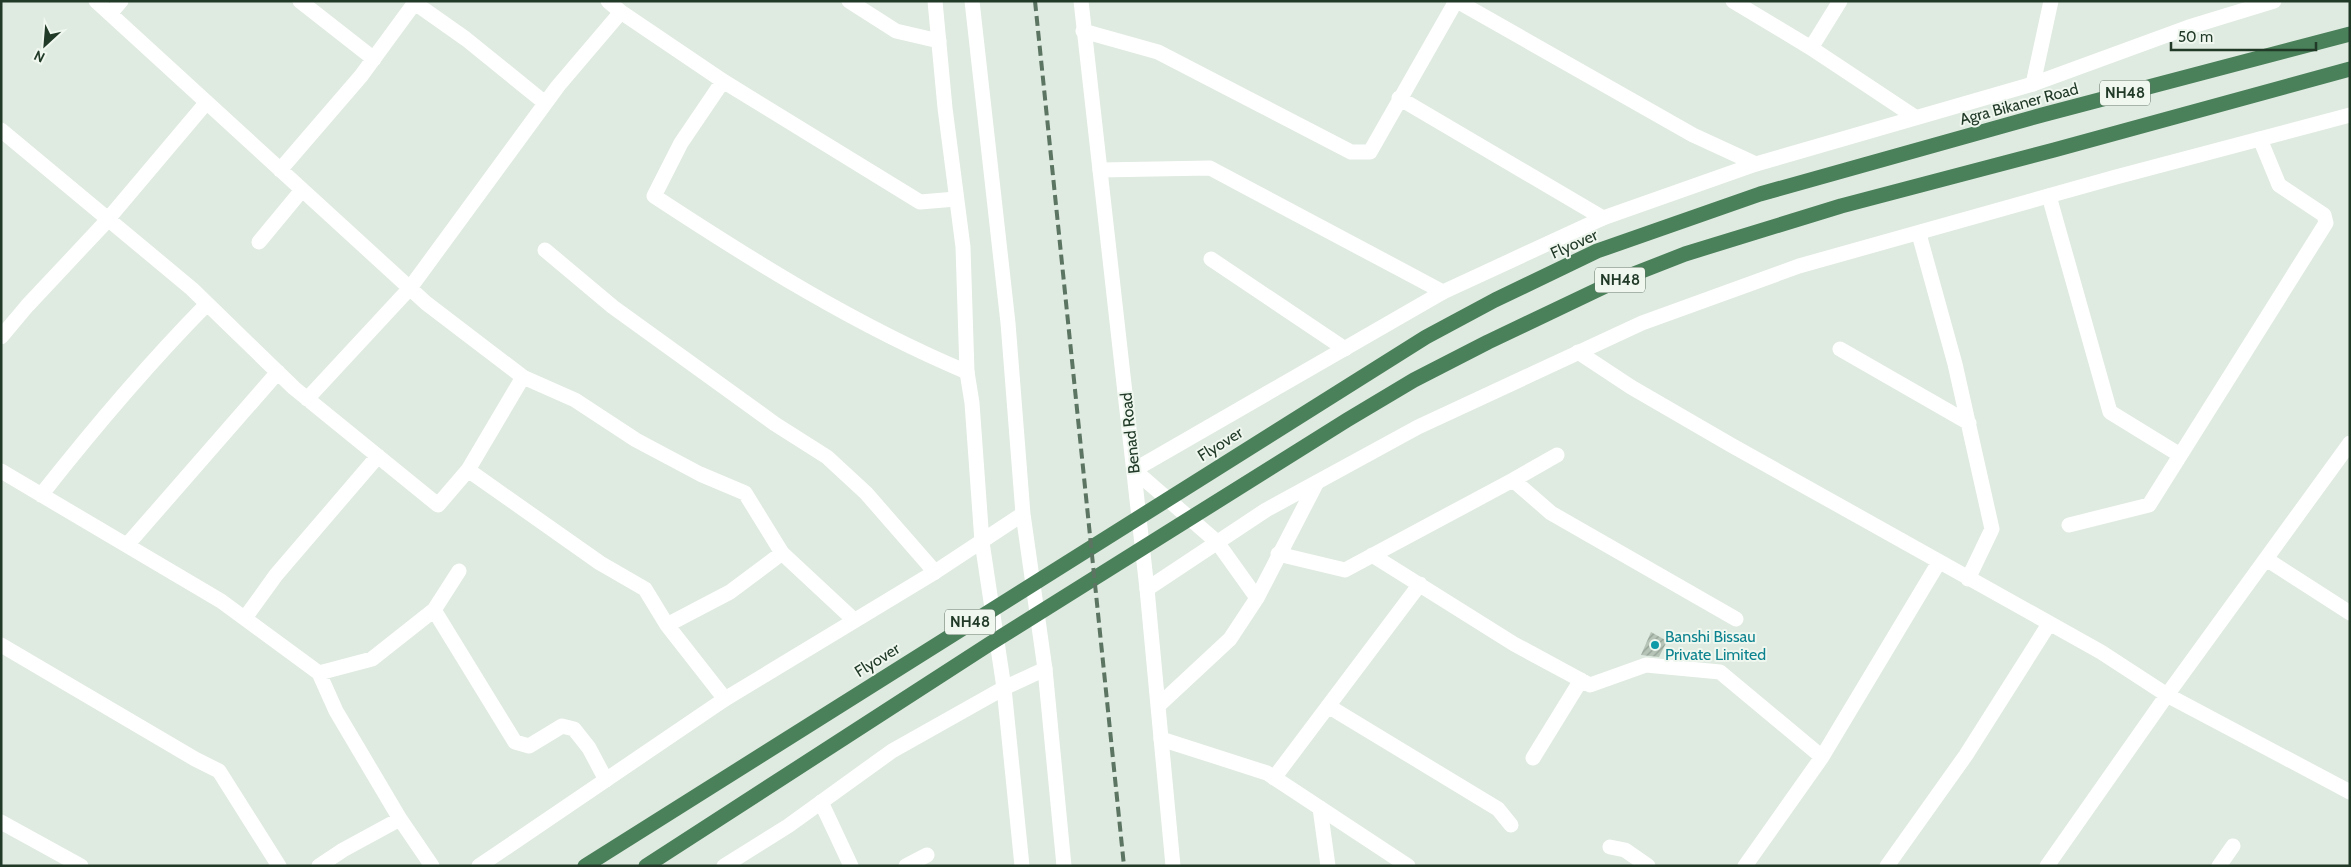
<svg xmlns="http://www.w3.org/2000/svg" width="2351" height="867" viewBox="0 0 2351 867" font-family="Cabin,sans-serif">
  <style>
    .building { fill: url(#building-hatch) }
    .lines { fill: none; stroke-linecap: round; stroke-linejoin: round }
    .minor { stroke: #fff; stroke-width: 15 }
    .tertiary { stroke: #fff; stroke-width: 15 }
    .secondary { stroke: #fff; stroke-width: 15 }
    .trunk { stroke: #4a805a; stroke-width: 15 }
    .rail { stroke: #5b7562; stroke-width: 4; stroke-dasharray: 10 5; stroke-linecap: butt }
    .culture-dot { fill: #0f9aa8; stroke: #eff7ef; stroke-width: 2 }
    .labels { text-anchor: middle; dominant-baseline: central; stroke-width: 4; stroke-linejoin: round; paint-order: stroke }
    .shield { fill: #eff7ef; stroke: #5f7263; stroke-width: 1 }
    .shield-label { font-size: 15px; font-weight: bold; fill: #213927 }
    .street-label { font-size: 16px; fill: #213927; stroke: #eff7ef }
    .culture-label { font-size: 16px; fill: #0d838f; stroke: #eff7ef; text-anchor: start }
  </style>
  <defs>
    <pattern id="building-hatch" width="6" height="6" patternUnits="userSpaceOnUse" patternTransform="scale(1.25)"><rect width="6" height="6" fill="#b5c4b7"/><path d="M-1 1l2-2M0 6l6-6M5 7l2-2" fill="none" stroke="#93a095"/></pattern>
  </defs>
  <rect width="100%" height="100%" fill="#dfeae0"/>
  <!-- building -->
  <path class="building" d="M1651,632L1667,641L1659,657L1641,655Z"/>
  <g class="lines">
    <!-- minor -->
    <path class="minor" d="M300,1L374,59
      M608,1L621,12
      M849,1L896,31L939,41
      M1457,1L1693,135L1756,164
      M1733,1L1811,48L1915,117
      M415,3L466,39L545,103
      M110,14L121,1
      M1083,31L1158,52L1351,152H1370L1456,1
      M1811,48L1840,1
      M2033,84L2051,1
      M1399,98L1603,218
      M1,130L192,289L294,388L438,505L468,470L523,377L426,303L96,1
      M280,170L361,76L416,1
      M1100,170L1210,168L1443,292
      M2049,196L2110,412L2180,455
      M956,199L920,202L723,81L681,143L654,196C753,261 857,326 967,372
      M1919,234L1955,364L1992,529L1968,579
      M259,242L302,190
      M545,250L613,307L775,424L827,457L866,493L935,572
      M1211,259L1345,349
      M1,337L27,306L103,225L206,103
      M1840,349L1969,423
      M1578,352L1631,387L1731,445L2101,652L2167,695L2350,792
      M523,377L575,400L636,440L700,474L745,493L782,553L854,620
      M307,399L410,288L558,86L621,12L723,81
      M468,470L600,563L645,589L667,625L725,699
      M1,471L221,601L319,673L336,711L400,819
      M1513,480L1557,455
      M41,495C93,429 147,365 206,305
      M2069,525L2149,505L2326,223L2324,215L2279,185L2260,139
      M127,545L278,372
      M1278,554L1345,570L1513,480L1551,513L1736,619
      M1372,555L1514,644L1590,685L1646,665L1720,672L1822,757L1939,562
      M2266,559L2350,613
      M434,610L459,571
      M245,618L276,575L378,456
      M667,625L730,592L782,553
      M1,645L195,759L219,771L279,866
      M319,673L372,659L434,610L515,742L529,746L562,726L574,729L589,748L606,780
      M1328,706L1498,809L1511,825
      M1533,758L1581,680
      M1274,778L1420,584
      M821,802L851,866
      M1320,808L1328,866
      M1,822L81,866
      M1610,847L1625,850L1648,866
      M319,866L343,850L400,819L432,866
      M906,866L927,855
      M1745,866L1822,757
      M1887,866L1966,755L2049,624
      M2047,866L2167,695L2350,443
      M2219,866L2233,846"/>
    <!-- tertiary -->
    <path class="tertiary" d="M1134,470L1443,292L1603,218L1756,164L2033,84L2189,27L2274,1
      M1147,589L1266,510L1418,427L1642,323L1799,266L2116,177L2350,115
      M1045,669L1064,866
      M1004,688L1022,866
      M1161,739L1267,773L1408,866"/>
    <!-- secondary -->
    <path class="secondary" d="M935,1L945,108L963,247L967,372L972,403L982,542L1004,688
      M1081,1L1147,589L1173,866
      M1134,470L1217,542L1257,598
      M1159,705L1230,639L1257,598L1316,484
      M479,866L725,699L935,572L1023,514
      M724,866L788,826L892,751L1004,688L1045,669L1023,514L1008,323L972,1"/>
    <!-- trunk -->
    <path class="trunk" d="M585,866L1426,337L1495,300L1597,251L1760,194L2042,115L2350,34
      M646,866L991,643L1347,420L1414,380L1488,342L1616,281L1685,254L1841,206L2054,150L2350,69"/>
    <!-- rail -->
    <path class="rail" d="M1035,1L1124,866"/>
  </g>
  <!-- markers -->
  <circle class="culture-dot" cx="1655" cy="645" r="5"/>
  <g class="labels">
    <!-- shield labels -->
    <g class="shield">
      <rect x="2100" y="80.5" width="50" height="25" rx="4"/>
      <rect x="1595" y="267.5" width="50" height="25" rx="4"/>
      <rect x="945" y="609.5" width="50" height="25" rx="4"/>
    </g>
    <g class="shield-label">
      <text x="2125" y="93">NH48</text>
      <text x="1620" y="280">NH48</text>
      <text x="970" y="622">NH48</text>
    </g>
    <!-- street labels -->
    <g class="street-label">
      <text transform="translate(2019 104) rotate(-15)">Agra Bikaner Road</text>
      <text transform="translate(1574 244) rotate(-24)">Flyover</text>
      <text transform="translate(1130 433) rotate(-96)">Benad Road</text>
      <text transform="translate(1220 444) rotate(-32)">Flyover</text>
      <text transform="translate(877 660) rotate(-32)">Flyover</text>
    </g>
    <!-- culture labels -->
    <g class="culture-label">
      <text x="1665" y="636">Banshi Bissau<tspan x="1665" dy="18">Private Limited</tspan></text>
    </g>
  </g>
  <!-- border -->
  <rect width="2351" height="867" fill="none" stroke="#213927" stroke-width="5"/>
  <!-- north arrow -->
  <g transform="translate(45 45) rotate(206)" stroke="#eff7ef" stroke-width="4" paint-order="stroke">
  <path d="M0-4L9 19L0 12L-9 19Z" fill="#213927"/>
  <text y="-8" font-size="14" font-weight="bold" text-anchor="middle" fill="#213927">N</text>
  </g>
  <!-- scale -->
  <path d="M2171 42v8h145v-8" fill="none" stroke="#213927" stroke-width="2.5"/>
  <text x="2178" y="42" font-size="15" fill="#213927" stroke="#eff7ef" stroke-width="4" paint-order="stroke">50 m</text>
</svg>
